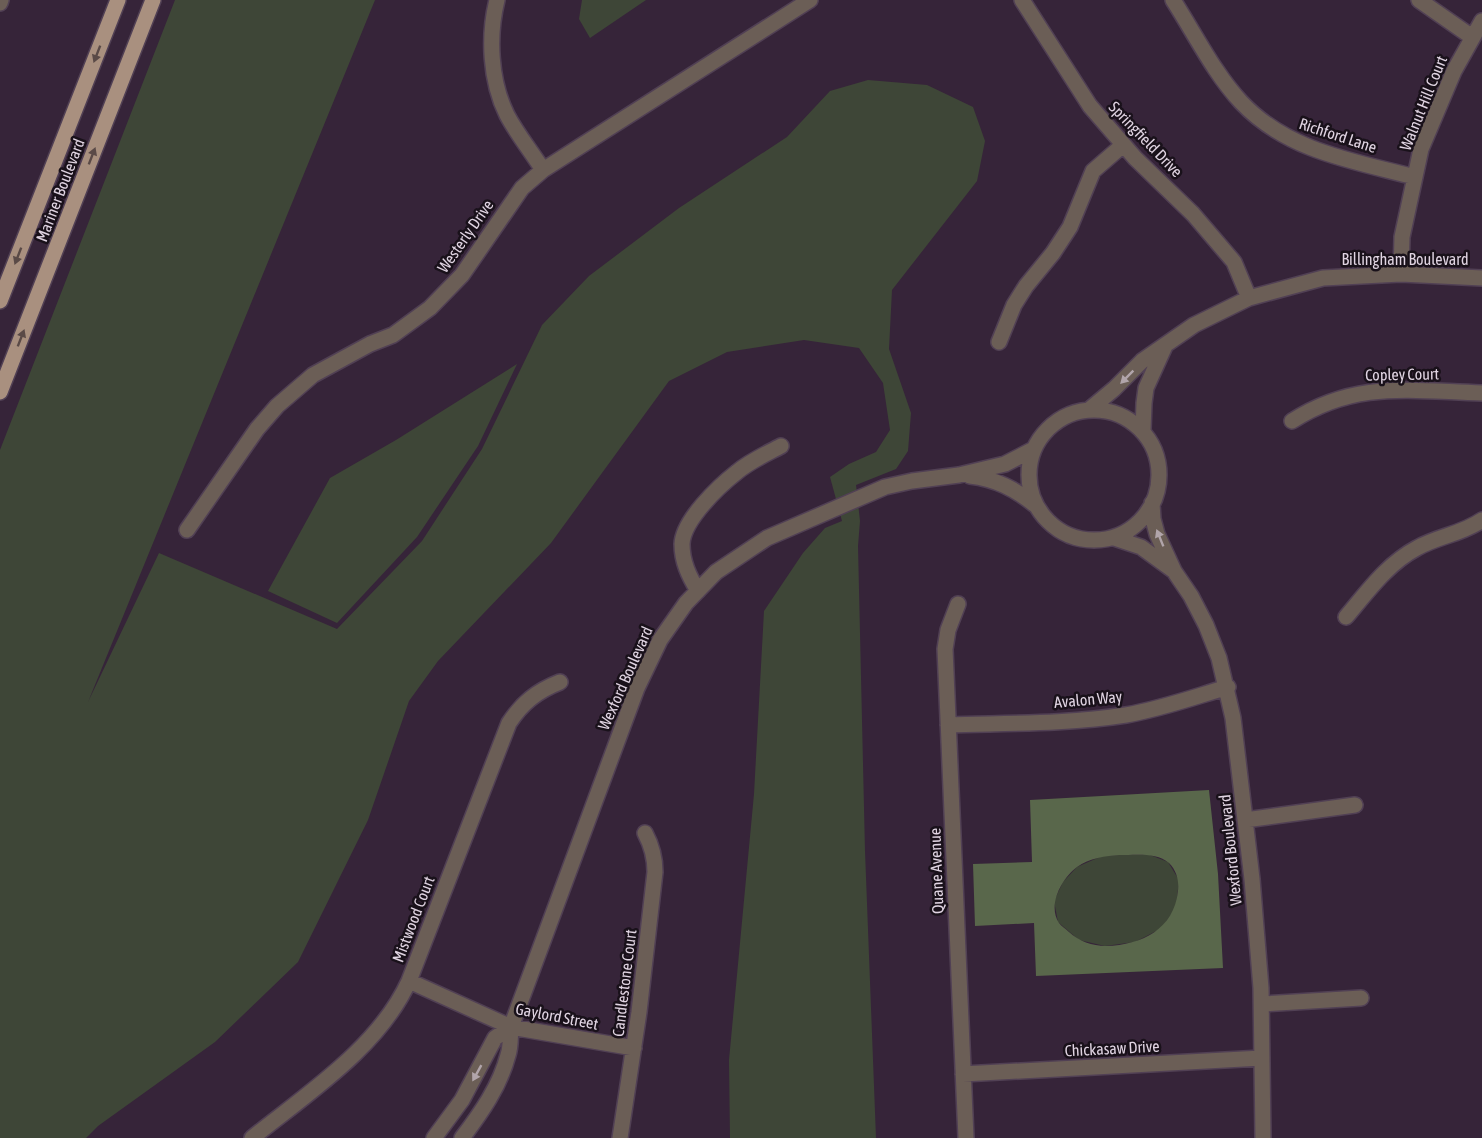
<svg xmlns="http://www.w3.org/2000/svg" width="1482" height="1138" viewBox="0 0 1482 1138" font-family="'Asap Condensed',sans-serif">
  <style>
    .green { fill: #3e4637 }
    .forest { fill: #59674b; fill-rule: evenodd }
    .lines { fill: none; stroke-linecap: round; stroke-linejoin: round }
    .minor-casing { stroke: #514054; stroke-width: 18 }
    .major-casing { stroke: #514054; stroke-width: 18 }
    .minor { stroke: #6b5e56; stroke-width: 15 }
    .major { stroke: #a9907f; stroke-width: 15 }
    .oneway { fill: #5a4a47 }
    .oneway2 { fill: #b1a5aa }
    .labels { text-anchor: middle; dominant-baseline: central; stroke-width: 5; stroke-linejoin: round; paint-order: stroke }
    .street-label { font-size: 16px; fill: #e0d4e2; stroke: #19111a }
  </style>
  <rect width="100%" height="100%" fill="#362439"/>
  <!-- green -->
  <path class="green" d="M175,0H375L88,702L159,553L337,629L422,541L482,449L542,325L589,276L679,208L787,137L830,91L868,80L927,85L973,107L985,141L977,181L892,290L889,349L911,413L908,451L896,469L856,485L860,521L858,546L865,851L876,1138H730L729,1060L754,794L764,611L803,553L825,528L842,521L830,477L849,464L876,452L890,430L883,383L859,348L804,340L727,352L669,381L551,543L438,661L409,701L368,820L298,962L215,1042L98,1126L86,1138H0V450Z
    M582,0H646L590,38L579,19Z
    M517,364L478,446L417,537L337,623L268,591L330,478L396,440Z
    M1120,855H1150L1168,862L1179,880L1176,907L1162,928L1135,942L1105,946L1079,940L1058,922L1054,901L1063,882L1077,867L1102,856Z"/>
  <!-- forest -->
  <path class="forest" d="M1209,790L1218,874L1223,968L1036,976L1034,923L975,926L973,864L1032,862L1030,800ZM1120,855C1135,855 1157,852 1169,863C1177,871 1179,881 1178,891C1174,929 1142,945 1106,946C1092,946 1079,941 1069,932C1066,929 1061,926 1059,923C1047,905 1062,878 1077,867C1089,858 1106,856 1120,855Z"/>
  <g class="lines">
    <defs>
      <path id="minor" d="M497,0C488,36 490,81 507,115C517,134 531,151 543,170
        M1022,0L1090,106L1135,158L1193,214L1234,262L1249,298
        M1173,0C1195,34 1214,73 1241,102C1287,151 1353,161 1415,177
        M1419,0L1472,37
        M0,3L1,0
        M1401,274L1402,237L1421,149L1454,71L1482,21
        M999,342L1014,305L1026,286L1053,253L1070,227L1093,171L1123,145
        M1090,409L1114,389L1142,361L1194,325L1249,298L1323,278L1401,274L1482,278
        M1029 475a65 65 0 1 1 130 0a65 65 0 1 1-130 0Z
        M1292,421C1356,380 1410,391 1482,393
        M1143,430L1144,403L1146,388L1165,346
        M970,476C996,479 1015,489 1035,505
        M1152,503L1153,519L1157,534L1174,571L1191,596L1206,625L1219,658L1233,718L1252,879L1261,988L1263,1138
        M187,530L257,429L277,406L313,375L370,344L393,335L430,308L462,275L522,188L543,170L810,0
        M1114,538L1141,547L1174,571
        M698,591C689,576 682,562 682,544C683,520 719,486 737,472C750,461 766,454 781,446
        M958,604L948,630L945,649L966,1138
        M1346,617C1368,591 1387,564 1417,548C1438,536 1462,534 1482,520
        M948,725C1007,723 1068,724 1126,715C1161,709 1194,697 1228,687
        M1245,820L1355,805
        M409,981L511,1027L634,1048
        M1262,1004L1361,998
        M963,1074L1262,1058
        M252,1138C308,1093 379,1047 409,981L509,723C522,703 537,691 560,682
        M434,1138L462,1100L495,1038L511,1027
        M462,1138C481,1113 500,1086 508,1055C511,1047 510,1036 511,1027L637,688L660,640L686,603L716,572L767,538L885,487L912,481L959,475L984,469L1005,464L1034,449
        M620,1138L639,1012L655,872C655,857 652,846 645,833"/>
      <path id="major" d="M0,301L118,0
        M0,392L153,0"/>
    </defs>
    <!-- minor casing -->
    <use href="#minor" class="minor-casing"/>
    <!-- major casing -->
    <use href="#major" class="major-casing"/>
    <!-- minor -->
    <use href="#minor" class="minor"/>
    <!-- major -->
    <use href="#major" class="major"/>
  </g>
  <!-- one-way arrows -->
  <defs><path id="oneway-solid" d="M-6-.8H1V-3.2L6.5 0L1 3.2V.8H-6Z" transform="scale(1.5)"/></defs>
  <g class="oneway">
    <use href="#oneway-solid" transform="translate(97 54) rotate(111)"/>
    <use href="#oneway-solid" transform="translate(92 156) rotate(-69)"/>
    <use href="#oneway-solid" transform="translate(18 256) rotate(111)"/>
    <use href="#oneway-solid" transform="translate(21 338) rotate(-69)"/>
  </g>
  <g class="oneway2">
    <use href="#oneway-solid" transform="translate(1127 377) rotate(135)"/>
    <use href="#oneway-solid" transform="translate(1160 538) rotate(-112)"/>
    <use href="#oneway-solid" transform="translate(477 1073) rotate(119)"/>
  </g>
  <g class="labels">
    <!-- street labels -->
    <g class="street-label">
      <text transform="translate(1423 103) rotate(-68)">Walnut Hill Court</text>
      <text transform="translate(1338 135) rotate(18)">Richford Lane</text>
      <text transform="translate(1146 139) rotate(46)">Springfield Drive</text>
      <text transform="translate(60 190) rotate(-69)">Mariner Boulevard</text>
      <text transform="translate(465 236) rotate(-55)">Westerly Drive</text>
      <text x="1405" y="259">Billingham Boulevard</text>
      <text transform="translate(1402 374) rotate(-1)">Copley Court</text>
      <text transform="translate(625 678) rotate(-66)">Wexford Boulevard</text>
      <text transform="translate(1088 699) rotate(-5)">Avalon Way</text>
      <text transform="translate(1230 850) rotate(-96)">Wexford Boulevard</text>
      <text transform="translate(936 871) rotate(-92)">Quane Avenue</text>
      <text transform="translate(413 919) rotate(-69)">Mistwood Court</text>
      <text transform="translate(624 983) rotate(-83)">Candlestone Court</text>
      <text transform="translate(557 1016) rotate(11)">Gaylord Street</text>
      <text transform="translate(1112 1048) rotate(-3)">Chickasaw Drive</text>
    </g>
  </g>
</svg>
